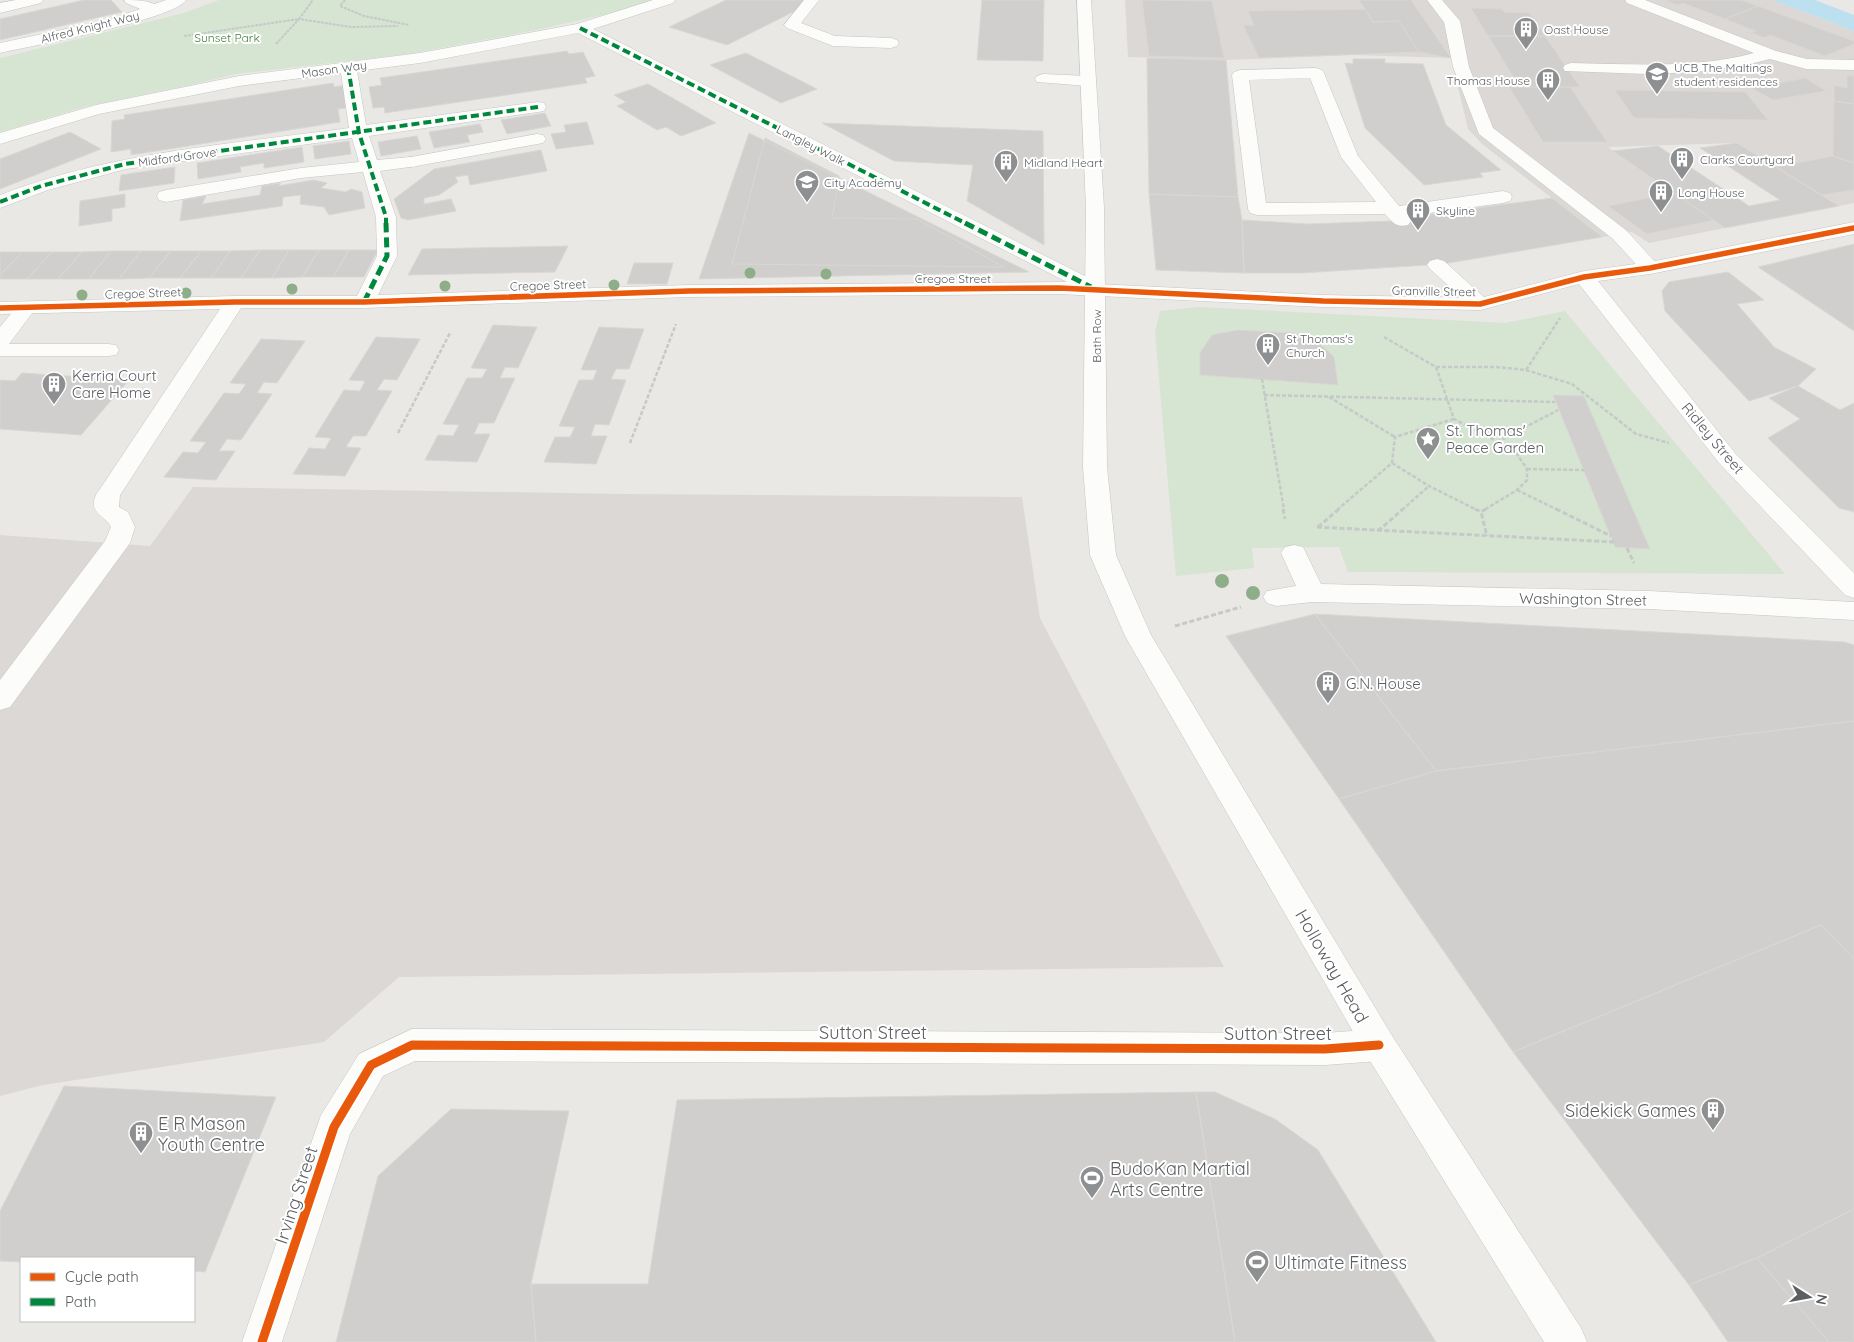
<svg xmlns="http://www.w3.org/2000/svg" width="1854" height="1342" viewBox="0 0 1854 1342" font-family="Quicksand,sans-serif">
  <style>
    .education { fill: #dcd8d5 }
    .green { fill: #d6e4d2 }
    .water { fill: #bde0f0 }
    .building { fill: #d1cfce; stroke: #d9d7d4 }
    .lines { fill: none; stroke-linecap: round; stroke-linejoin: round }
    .lane-casing { stroke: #c4c5c5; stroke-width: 1 }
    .street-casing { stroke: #c4c5c5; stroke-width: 1 }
    .secondary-casing { stroke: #c4c5c4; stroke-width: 1 }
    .path-far2 { stroke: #c5c9c7; stroke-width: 2; stroke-dasharray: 3 1; stroke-linecap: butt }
    .path-far1 { stroke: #c5c9c7; stroke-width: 2.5; stroke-dasharray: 4 2; stroke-linecap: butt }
    .path { stroke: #c5c9c7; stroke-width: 3; stroke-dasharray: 5 2.5; stroke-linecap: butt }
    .lane { fill: #fcfcfb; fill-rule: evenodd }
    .street { fill: #fcfcfb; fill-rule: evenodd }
    .secondary { fill: #fcfcfb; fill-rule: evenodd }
    .quiet-far1 { stroke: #00873e; stroke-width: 4; stroke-dasharray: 8 4; stroke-linecap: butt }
    .quiet { stroke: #00873e; stroke-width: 5; stroke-dasharray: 10 5; stroke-linecap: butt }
    .cycleway-far1-casing { stroke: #fff; stroke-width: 8 }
    .cycleway-casing { stroke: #fff; stroke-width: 12 }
    .cycleway-far1 { stroke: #e8590c; stroke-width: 5.5 }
    .cycleway { stroke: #e8590c; stroke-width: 9 }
    .tree { fill: #8eae89 }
    .labels { text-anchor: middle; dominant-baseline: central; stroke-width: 4; stroke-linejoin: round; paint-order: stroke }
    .far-street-label { font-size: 12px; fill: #5b5f62; stroke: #fff }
    .far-poi-label { font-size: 12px; fill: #5b5f62; stroke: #fff; text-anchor: start }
    .far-park-label { font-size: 12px; fill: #427e3e; stroke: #fff }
    .poi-label { font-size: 15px; fill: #5b5f62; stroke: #fff; text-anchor: start }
    .street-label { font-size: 15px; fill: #5b5f62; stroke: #fff }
    .near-street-label { font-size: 18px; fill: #5b5f62; stroke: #fff }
    .near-poi-label { font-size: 18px; fill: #5b5f62; stroke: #fff; text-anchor: start }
  </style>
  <rect width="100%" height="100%" fill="#eae8e5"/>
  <!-- education -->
  <path class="education" d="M1125,0H1773L1854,31V203L1839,206L1737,143L1608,147L1725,228L1649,243L1632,232L1602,237L1482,144L1468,129L1451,58L1352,55L1226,60L1128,57Z
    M193,487L625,494L1022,497L1040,618L1224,967L399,977L324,1042L43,1085L0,1096V535L150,546Z"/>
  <!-- green -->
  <path class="green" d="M219,0H652L620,11L536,30L408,54L236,74L190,85L88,106L0,132V58L184,13Z
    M1199,307L1505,323L1565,311L1785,574L1348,572L1339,547L1252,548L1254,568L1176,576L1155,332L1160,311Z"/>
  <!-- water -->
  <path class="water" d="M1773,0H1815L1854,15V31Z"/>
  <!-- building -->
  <path class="building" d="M84,0H111L122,12L0,40V19Z
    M726,0H806L799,9L727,45L669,27Z
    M982,0H1044L1043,61L977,60Z
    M1142,0L1212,1L1224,58L1149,56Z
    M1359,0H1411L1451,58L1419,52L1399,21L1373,22Z
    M1665,0H1741L1758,6L1725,19L1683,3L1678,5Z
    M1758,6L1854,41V44L1825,56L1770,35L1764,38L1758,35L1751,33L1756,31L1725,19Z
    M1471,8L1502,9L1504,12L1529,13L1545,36H1488Z
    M1365,9L1373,22L1399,21L1419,52L1259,58L1243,25H1254L1248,11Z
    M1488,36H1545L1580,87H1520Z
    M567,51L569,54L583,52L595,76L585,78L587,83L385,113L384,107L373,108L369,87L382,85L380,78Z
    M746,53L817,89L781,103L710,65Z
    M1147,58L1226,60L1238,197L1149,194Z
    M1353,59H1385V63L1423,64L1446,125L1501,170L1480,173L1483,177L1424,185L1365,128L1345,63L1353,64Z
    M1847,75L1854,76V104L1834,101V86L1847,88Z
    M1805,78L1826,91L1773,100L1752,88Z
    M333,83L334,87L346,85L352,107L338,109L340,122L131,155V149L111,152L112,121L125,119L124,115Z
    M648,84L716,123L681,136L666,127L657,130L617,106L626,102L614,95Z
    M1509,87H1570L1607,142H1543Z
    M1615,90L1745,92L1768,120L1634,118Z
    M1834,101L1854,104V163L1833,156Z
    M545,113L551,126L507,134L501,120Z
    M587,122L594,144L556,149L551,134L566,132L564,125Z
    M822,123L1043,131L1044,245L967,201L973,165L894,161Z
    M480,124L483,132L467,135L470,142L434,148L429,132Z
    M70,132L101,149L0,189V159Z
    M749,133L1029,272L699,279Z
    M417,136L421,149L381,156L378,142Z
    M765,138L839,176L832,218L917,219L1004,267L732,264Z
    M349,141L351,154L315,159L313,146Z
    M1737,143L1839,206L1725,228L1613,151L1658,146L1749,206L1780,200L1700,148Z
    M302,147L304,162L264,168V163L240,167L241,172L198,179L197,163Z
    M541,150L547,171L470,185L468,175L455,177L458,182L439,195L424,198V204L451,199L456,211L408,220L401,218L394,199L434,169Z
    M1833,156L1854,163V190L1822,195L1776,167Z
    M175,167L174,183L119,191L121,175Z
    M314,180L327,183L321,188L346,192L351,189L362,192L365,208L329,215L324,207L300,204L301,195L283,197L282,206L180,221L183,200L206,196L202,204L260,195L262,186L281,183L278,186Z
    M1674,193L1714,220L1647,234L1608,206Z
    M125,194V207L112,209V221L79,226L80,201Z
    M1149,194L1238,197L1242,220L1244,273L1156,270Z
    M1552,198L1602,237L1443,264L1302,273H1244L1242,220L1308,224L1421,220L1424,215Z
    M1854,244V331L1758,267Z
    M568,246L555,272L408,275L422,249Z
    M260,250L241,278H211L230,251Z
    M260,250H289L272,278H241Z
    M289,250H319L302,277L272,278Z
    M319,250H349L333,277H302Z
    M349,250H378L364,277H333Z
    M111,251L89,279H58L82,252Z
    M111,251H141L119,279H89Z
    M141,251H171L149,278L119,279Z
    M171,251H201L180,278H149Z
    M201,251H230L211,278H180Z
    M0,252H22L0,275Z
    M22,252H52L27,279H0V275Z
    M52,252H82L58,279H27Z
    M634,263H673L667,284H627Z
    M1728,272L1764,300L1737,304L1774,347L1816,369L1798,386L1749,401L1665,311L1662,291L1669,282Z
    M493,325L537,327L518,368L505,367L500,378H515L494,423H479L474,434H490L477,462L425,460L438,435L453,436L459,425L443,424L467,378H482L487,369L471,368Z
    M599,327L644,329L629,369H616L611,379L626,380L609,425L595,424L591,436H607L596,464L544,462L555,437H570L575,427L559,426L579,380H593L597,370H581Z
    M1238,330L1294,333L1319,343L1334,357L1338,385L1200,375V353L1212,335Z
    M376,337L420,339L397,380L384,379L377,390L392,391L366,436H353L346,447L361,448L345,476L293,474L309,448L325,449L331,438L315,437L344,390L360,391L365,381L349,380Z
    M261,339L305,341L277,383L264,382L257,393L272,394L241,440L227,439L219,451H235L216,480L164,477L183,452L198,453L206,442L190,441L224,393L239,394L246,384L230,383Z
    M22,373L129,380L81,435L0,429V380L15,381Z
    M1798,386L1840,410L1854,403V512L1839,508L1768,438L1800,419L1769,398Z
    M1553,395L1584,396L1650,549L1615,547Z
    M1315,614L1436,771L1339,799L1226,636Z
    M1315,614L1845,642L1854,645V721L1436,771Z
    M1854,721V959L1821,925L1513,1052L1339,799L1436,771Z
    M1821,925L1854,959V1209L1757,1258L1689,1285L1513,1052Z
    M64,1086L276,1097L205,1272L194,1271V1258H21V1262L0,1261V1211Z
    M1196,1092L1235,1342H536L531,1284H648L677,1100Z
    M1196,1092H1215L1275,1119L1318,1150L1436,1342H1235Z
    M451,1109L569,1111L531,1284L536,1342H336L378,1176Z
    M1854,1209V1342H1829L1757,1258Z
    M1757,1258L1829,1342H1728L1689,1285Z"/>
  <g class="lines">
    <defs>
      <path id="lane" d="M16,0H43L41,3L0,13V3Z
        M124,0C136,0 154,0 163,10L160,13H150L126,3Z
        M804,0H819L801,23L835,36L891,38L897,40L899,43L897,46L891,48L833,46L787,28L784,25Z
        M1427,0H1442L1460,21L1469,67L1493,128L1627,231L1657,264L1660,268L1657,272L1650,274L1643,272L1613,239L1479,134L1453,67L1444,22Z
        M1625,0H1645L1776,51L1807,59L1854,60V70L1806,69L1770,59L1746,65L1696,72L1646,74L1565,71L1563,68L1565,65L1571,63C1632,64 1695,69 1754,53L1627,3Z
        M1316,68L1322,70L1324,73L1358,156L1399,206L1503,191L1510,193L1512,197L1510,201L1503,203L1407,216L1411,221L1408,225C1395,228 1393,222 1385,214L1257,215L1250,213L1248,209L1232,75L1234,72L1240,70ZM1310,78L1341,157L1376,202L1266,203L1249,80Z
        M1043,74L1088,76L1094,78L1096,81L1094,84L1088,86L1037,82L1035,79L1037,76Z
        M537,134L543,135L546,139L543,143L411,167L405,166L402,162L405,158L411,157Z
        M1437,259L1444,261L1487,300L1490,304L1487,308L1480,310L1473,308L1430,269L1427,265L1430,261Z
        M26,302L33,304L36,308L9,344H108L116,345L119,350L116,355L108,356H0V327L19,304Z
        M108,487L117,490L120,495L119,507L128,512L135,527L130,543L10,707L0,710V680L105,541L111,527C105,514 84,513 99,490Z"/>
      <path id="street" d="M166,0H186C173,20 30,46 0,53V43L108,20Z
        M653,0H675L673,3L593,29L1095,281L1097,284L1323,295L1480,298L1584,271L1650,262L1854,222V234L1650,274L1598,281L1735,453L1854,573V598L1845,595L1719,463L1579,284L1480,310L1323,307L1059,294L689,297L364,308H241L117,500L108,503L99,500L96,495L220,309L0,314V302L235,296H357L377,256L376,217L363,172L301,178L166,202L159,200L157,196L159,192L166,190L301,168L359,162L352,138L126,169L48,190L0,208V195C111,152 232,144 349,128L341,73L239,86L99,114L0,144V133L96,105L239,76L420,53L577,24ZM578,33L1067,282L689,285L378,295L397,256L396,217L380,171L417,166L420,162L417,158L411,157L377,160L369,136L538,112L544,111L546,107L544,103L538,102L366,125L357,71L420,63Z
        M1294,545L1303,547L1321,584L1649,591L1854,602V620L1649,609L1312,602L1276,606L1267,603L1263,597L1267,591L1296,586L1281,553L1285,547Z
        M412,1029L1325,1033L1379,1029L1391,1034L1396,1045L1391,1056L1379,1061L1325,1065L415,1061L383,1076L350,1134L282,1342H242L321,1115L359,1054Z"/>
      <path id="secondary" d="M1077,0H1091L1104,208L1107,467L1116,555L1151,635L1391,1034L1581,1328L1587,1342H1544L1367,1056L1125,636L1090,555L1083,467L1086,208Z"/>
    </defs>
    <!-- lane casing -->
    <use href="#lane" class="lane-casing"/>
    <!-- street casing -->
    <use href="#street" class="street-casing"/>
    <!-- secondary casing -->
    <use href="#secondary" class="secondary-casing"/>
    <!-- path-far2 -->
    <path class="path-far2" d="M345,0L340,6L364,16L409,25
      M184,36L299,19L313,0
      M276,44L299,19L351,27L398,26"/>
    <!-- path-far1 -->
    <path class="path-far1" d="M1384,337L1436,367H1496L1526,370L1572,384L1636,434L1669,443
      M1436,367L1454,419L1514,450L1527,469V480L1517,490L1484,510
      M1526,370L1560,318
      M1262,379L1284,510
      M1264,395L1555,402
      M1329,397L1395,437
      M398,433L450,333
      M1497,442L1558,410
      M630,443L676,324
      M1392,463L1429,486L1477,510
      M1527,469L1584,470
      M1517,490L1558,510
      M1337,510L1392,463L1395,437L1454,419
      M1402,510L1429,486"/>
    <!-- path -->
    <path class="path" d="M1283,509L1285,519
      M1475,509L1481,512
      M1486,509L1481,512L1487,536
      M1556,509L1611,536
      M1317,527L1614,542
      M1318,527L1339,509
      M1378,531L1403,509
      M1627,548L1634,563
      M1175,626L1241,607"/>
    <!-- lane -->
    <use href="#lane" class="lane"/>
    <!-- street -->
    <use href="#street" class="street"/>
    <!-- secondary -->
    <use href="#secondary" class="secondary"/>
    <!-- quiet-far1 -->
    <path class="quiet-far1" d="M580,28L967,224
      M348,67L359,133L386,217V224
      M0,202L41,186L125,164L538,107"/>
    <!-- quiet -->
    <path class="quiet" d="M965,223L1091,287
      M364,302L387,256L386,223"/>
    <defs>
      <path id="cycleway-far1" d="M0,308L235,302H364L689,291L1059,288L1323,301L1480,304L1584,277L1650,268L1854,228"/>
      <path id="cycleway" d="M262,1342L334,1127L371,1065L412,1045L1325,1049L1379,1045"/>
    </defs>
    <!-- cycleway-far1 casing -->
    <use href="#cycleway-far1" class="cycleway-far1-casing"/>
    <!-- cycleway casing -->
    <use href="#cycleway" class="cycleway-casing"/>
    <!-- cycleway-far1 -->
    <use href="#cycleway-far1" class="cycleway-far1"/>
    <!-- cycleway -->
    <use href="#cycleway" class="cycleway"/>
  </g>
  <!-- trees -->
  <g class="tree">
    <circle cx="750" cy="273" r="5.5"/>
    <circle cx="826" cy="274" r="5.5"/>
    <circle cx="922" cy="279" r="5.5"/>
    <circle cx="614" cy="285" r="5.5"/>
    <circle cx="445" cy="286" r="5.5"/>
    <circle cx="292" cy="289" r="5.5"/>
    <circle cx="186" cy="293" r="5.5"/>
    <circle cx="82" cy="295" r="5.5"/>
    <circle cx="1222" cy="581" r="7"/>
    <circle cx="1253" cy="593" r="7"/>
  </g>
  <!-- icons -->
  <defs>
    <symbol id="building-pin" viewBox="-11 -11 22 30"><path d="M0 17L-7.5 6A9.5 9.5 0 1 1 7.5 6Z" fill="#8d8f90" stroke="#fff"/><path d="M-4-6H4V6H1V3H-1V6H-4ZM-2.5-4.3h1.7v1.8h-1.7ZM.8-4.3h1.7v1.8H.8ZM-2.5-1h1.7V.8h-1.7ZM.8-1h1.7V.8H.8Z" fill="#fff"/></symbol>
    <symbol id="university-pin" viewBox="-11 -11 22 30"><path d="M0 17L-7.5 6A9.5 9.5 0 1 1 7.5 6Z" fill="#8d8f90" stroke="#fff"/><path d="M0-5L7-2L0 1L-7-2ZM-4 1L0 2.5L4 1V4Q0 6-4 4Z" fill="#fff"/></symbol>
    <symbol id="school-pin" viewBox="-11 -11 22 30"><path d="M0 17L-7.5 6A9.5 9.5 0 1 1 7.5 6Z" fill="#8d8f90" stroke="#fff"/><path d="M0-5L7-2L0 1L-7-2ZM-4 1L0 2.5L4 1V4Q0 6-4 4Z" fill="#fff"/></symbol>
    <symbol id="sight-pin" viewBox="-11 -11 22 30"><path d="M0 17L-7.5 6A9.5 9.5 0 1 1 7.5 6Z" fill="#8d8f90" stroke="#fff"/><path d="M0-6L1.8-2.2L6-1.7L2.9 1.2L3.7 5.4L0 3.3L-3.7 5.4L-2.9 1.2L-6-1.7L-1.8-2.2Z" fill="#fff"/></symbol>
    <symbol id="stadium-pin" viewBox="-11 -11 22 30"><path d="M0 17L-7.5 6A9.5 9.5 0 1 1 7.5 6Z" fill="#8d8f90" stroke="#fff"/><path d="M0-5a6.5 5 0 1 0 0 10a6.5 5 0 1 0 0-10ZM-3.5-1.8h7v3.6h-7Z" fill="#fff"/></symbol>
  </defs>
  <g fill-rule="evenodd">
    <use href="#building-pin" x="1512" y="15" width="28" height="38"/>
    <use href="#university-pin" x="1643" y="60" width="28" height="38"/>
    <use href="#building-pin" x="1534" y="66" width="28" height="38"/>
    <use href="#building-pin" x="1668" y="145" width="28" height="38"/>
    <use href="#building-pin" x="992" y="148" width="28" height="38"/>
    <use href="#school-pin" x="793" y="168" width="28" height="38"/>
    <use href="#building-pin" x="1647" y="178" width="28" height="38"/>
    <use href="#building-pin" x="1404" y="196" width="28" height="38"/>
    <use href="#building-pin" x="1254" y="331" width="28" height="38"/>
    <use href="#building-pin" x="40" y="370" width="28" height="38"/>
    <use href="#sight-pin" x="1414" y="425" width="28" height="38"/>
    <use href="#building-pin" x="1314" y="669" width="28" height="38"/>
    <use href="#building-pin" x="1699" y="1096" width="28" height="38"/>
    <use href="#building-pin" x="127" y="1119" width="28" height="38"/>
    <use href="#stadium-pin" x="1078" y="1164" width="28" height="38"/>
    <use href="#stadium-pin" x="1243" y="1248" width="28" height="38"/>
  </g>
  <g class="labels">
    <!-- far-street labels -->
    <g class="far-street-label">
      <text transform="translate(90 27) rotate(-14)">Alfred Knight Way</text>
      <text transform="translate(334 69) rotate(-8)">Mason Way</text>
      <text transform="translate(811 145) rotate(27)">Langley Walk</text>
      <text transform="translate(177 157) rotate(-8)">Midford Grove</text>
      <text x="953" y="278">Cregoe Street</text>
      <text transform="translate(548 285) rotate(-2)">Cregoe Street</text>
      <text transform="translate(1434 291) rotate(1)">Granville Street</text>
      <text transform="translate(143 293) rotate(-2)">Cregoe Street</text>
      <text transform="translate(1096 336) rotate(-90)">Bath Row</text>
    </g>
    <!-- far-poi labels -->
    <g class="far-poi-label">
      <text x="1544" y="29">Oast House</text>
      <text x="1674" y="67">UCB The Maltings<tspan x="1674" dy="14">student residences</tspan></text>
      <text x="1530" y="80" text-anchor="end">Thomas House</text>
      <text x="1700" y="159">Clarks Courtyard</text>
      <text x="1024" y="162">Midland Heart</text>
      <text x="824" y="182">City Academy</text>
      <text x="1678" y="192">Long House</text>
      <text x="1436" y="210">Skyline</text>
      <text x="1286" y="338">St Thomas's<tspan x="1286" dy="14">Church</tspan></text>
    </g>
    <!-- far-park labels -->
    <g class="far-park-label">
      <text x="227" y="37">Sunset Park</text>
    </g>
    <!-- poi labels -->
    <g class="poi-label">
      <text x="72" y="375">Kerria Court<tspan x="72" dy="17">Care Home</tspan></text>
      <text x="1446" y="430">St. Thomas'<tspan x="1446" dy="17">Peace Garden</tspan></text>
      <text x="1346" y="683">G.N. House</text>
    </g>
    <!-- street labels -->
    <g class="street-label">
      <text transform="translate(1713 438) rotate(50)">Ridley Street</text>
      <text transform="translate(1583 599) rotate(1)">Washington Street</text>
    </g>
    <!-- near-street labels -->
    <g class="near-street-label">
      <text transform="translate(1332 966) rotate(60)">Holloway Head</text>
      <text x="873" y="1032">Sutton Street</text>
      <text x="1278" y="1033">Sutton Street</text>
      <text transform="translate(296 1195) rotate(-72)">Irving Street</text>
    </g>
    <!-- near-poi labels -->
    <g class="near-poi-label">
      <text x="1696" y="1110" text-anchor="end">Sidekick Games</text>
      <text x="158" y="1123">E R Mason<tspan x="158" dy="21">Youth Centre</tspan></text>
      <text x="1110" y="1168">BudoKan Martial<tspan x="1110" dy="21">Arts Centre</tspan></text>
      <text x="1274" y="1262">Ultimate Fitness</text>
    </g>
  </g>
  <!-- legend -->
  <rect x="20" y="1257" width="175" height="65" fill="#ffffff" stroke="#bdbfc0"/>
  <rect x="30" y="1273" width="25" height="8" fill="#e8590c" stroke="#bdbfc0"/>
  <text x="65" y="1282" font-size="15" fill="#5b5f62">Cycle path</text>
  <rect x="30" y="1298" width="25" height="8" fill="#00873e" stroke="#bdbfc0"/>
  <text x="65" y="1307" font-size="15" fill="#5b5f62">Path</text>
  <!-- north arrow -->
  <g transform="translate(1809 1297) rotate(101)" stroke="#ffffff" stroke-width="4" paint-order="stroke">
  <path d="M0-4L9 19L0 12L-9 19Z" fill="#5b5f62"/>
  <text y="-8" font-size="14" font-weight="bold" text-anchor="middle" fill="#5b5f62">N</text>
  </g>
</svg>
